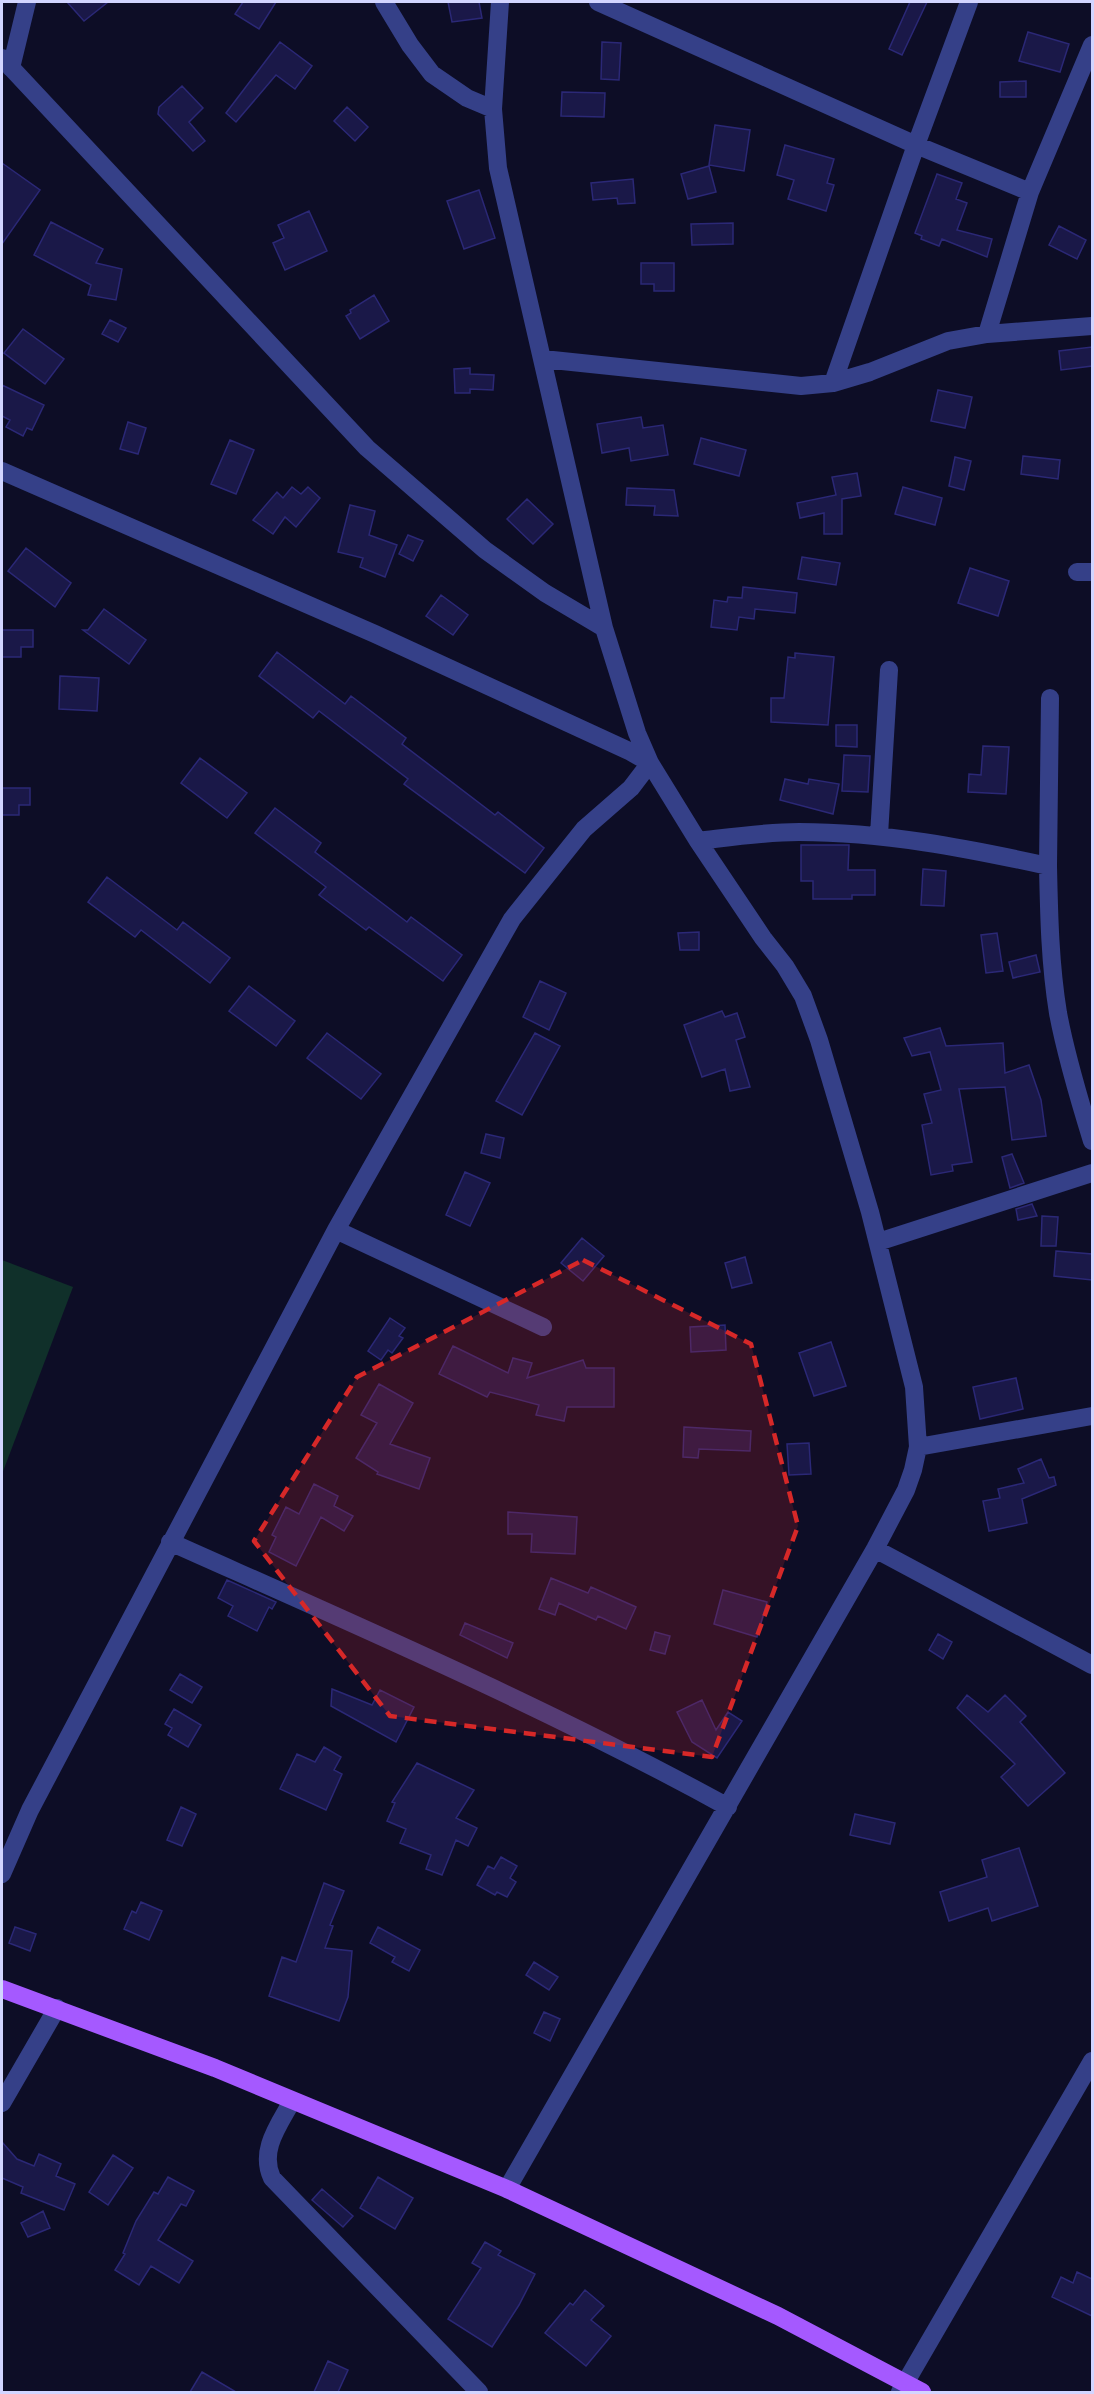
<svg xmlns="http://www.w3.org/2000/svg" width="1094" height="2394" viewBox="0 0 1094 2394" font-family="'Golos Text',sans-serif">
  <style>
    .green { fill: #10302a }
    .building { fill: #1a1848; stroke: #2b2876; stroke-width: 1.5 }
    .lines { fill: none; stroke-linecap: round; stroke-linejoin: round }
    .minor { stroke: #354088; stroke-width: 18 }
    .major { stroke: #a559ff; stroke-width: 18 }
    .marked { fill: #d62828; fill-opacity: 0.2; stroke: #d62828; stroke-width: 4.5; stroke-dasharray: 12 8; stroke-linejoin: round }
  </style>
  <rect width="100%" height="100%" fill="#0d0d26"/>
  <!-- green -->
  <path class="green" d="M2,1260L73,1287L2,1474Z"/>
  <!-- building -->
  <path class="building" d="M67,2H108L84,21Z
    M243,2H276L259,29L235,14Z
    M448,2H479L482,18L452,22Z
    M910,2H927L902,55L889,49Z
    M1028,32L1069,44L1060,72L1019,61Z
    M280,42L312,66L295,89L276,75L236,122L226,113Z
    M602,42L621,43L619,80L601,79Z
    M1026,81V97H1000V82Z
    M182,86L203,108L189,122L205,141L193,151L158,114L159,107Z
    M562,92L605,93L604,117L561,116Z
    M347,107L368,127L355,141L334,121Z
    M715,125L750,130L744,171L709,165Z
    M785,145L834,159L827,183L834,185L826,211L788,199L794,180L777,175Z
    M2,163L40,190L2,244Z
    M709,166L716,192L688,199L681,174Z
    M937,174L962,183L956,199L967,203L957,230L992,239L987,257L942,239L939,246L921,239L922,236L915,233Z
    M633,179L635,203L618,204L617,198L593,200L591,183Z
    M479,190L495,238L464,249L447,201Z
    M309,211L327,251L285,270L273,243L284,238L278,225Z
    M51,222L103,249L96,263L122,269L116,300L88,295L91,285L34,255Z
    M733,223V244L692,245L691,224Z
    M1059,226L1086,240L1077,259L1049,245Z
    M641,263H674V291H654V284H641Z
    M374,295L389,321L360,339L346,316L351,313L350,310Z
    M110,320L126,328L118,342L102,334Z
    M23,329L64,359L45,384L4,353Z
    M1092,347V366L1061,370L1059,351Z
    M470,368V374L494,375L493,390L470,389V393H455L454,369Z
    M2,385L44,405L32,430L27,428L23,436L6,427L10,420L2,416Z
    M938,390L972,397L965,428L931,421Z
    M641,417L643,428L663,425L668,455L631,461L629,448L602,453L597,424Z
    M128,422L146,428L138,454L120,449Z
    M701,438L746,450L739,476L694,464Z
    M230,440L254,450L236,494L211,484Z
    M1023,456L1060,460L1058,479L1021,474Z
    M955,457L971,461L964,490L949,486Z
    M857,473L861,496L842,499V534H824V513L800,518L797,503L836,495L832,477Z
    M292,487L301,494L308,487L320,498L296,527L285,517L273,534L253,520L277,492L283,498Z
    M903,487L942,498L935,525L895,514Z
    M627,488L674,490L678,516L654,515L655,506L626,505Z
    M527,499L553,524L533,544L507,519Z
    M350,505L375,511L369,535L397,545L385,577L360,567L363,558L338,552Z
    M408,535L423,541L413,561L399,554Z
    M26,548L71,583L55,607L8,571Z
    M802,557L840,563L836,585L798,579Z
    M970,568L1009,581L998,616L958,603Z
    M743,587L797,593L795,613L755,609L754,619L739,617L737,630L711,627L714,600L727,602L728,597L742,598Z
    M441,595L468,615L453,635L426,616Z
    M104,609L146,640L129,664L83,630H88Z
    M2,630H33V647H21V657H2Z
    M277,652L345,704L351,696L406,738L402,744L495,815L498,812L544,848L525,873L404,784L408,779L319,711L313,718L259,676Z
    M795,653L834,657L828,725L771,722V698H784L788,657L795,658Z
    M60,676L99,678L97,711L59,709Z
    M836,725H857V747L836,746Z
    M983,746L1009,747L1006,794L968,792L969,774L981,775Z
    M844,755L870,756L868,792L842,791Z
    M200,758L247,793L227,818L181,783Z
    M785,779L808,784L809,779L839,784L833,814L780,800Z
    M2,788H30V805H19V815H2Z
    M275,808L321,843L315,852L407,922L411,917L462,955L443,981L369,927L366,930L319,895L326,887L255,833Z
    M801,845H849L848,870H875V895H852V899H813V881H801Z
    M923,869L946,871L944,906L921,905Z
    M107,877L177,930L183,922L230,958L210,983L141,930L135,937L88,902Z
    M699,932V950H680L678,933Z
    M997,933L1003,971L986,973L981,935Z
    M1036,955L1040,972L1013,978L1009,962Z
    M540,981L566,993L549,1030L523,1017Z
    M249,986L295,1021L276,1046L229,1011Z
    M722,1011L725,1017L737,1013L745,1037L736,1040L750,1087L730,1091L725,1069L702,1077L684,1025Z
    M940,1028L946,1046L1003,1043L1005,1073L1029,1065L1041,1100L1046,1136L1012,1140L1005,1087L959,1089L972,1162L952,1165L953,1171L931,1175L922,1125L932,1123L924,1094L941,1090L930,1052L912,1056L904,1038Z
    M327,1033L381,1074L361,1099L307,1058Z
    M535,1033L560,1046L522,1115L496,1101Z
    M486,1134L504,1138L500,1158L481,1153Z
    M1012,1154L1024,1183L1010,1188L1002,1157Z
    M465,1172L490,1183L470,1226L446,1215Z
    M1032,1204L1037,1216L1018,1220L1016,1209Z
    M1042,1216L1058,1217L1056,1246H1041Z
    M582,1238L604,1256L583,1281L561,1263Z
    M1056,1251L1092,1254V1280L1054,1276Z
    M745,1257L752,1283L732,1288L725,1263Z
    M390,1318L405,1328L399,1336L403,1338L392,1353L388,1350L381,1360L368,1351Z
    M725,1325L726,1350L691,1352L690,1327Z
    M831,1342L846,1386L814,1396L799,1353Z
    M453,1346L508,1373L513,1358L532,1363L527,1378L583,1360L586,1368H614V1407H567L564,1421L536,1415L539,1405L490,1392L487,1397L439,1374Z
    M1016,1378L1023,1409L980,1419L973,1387Z
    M379,1384L413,1403L390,1444L430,1458L419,1489L377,1474L378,1472L356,1458L377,1423L361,1415Z
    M684,1427L751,1431L750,1451L699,1449L698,1458L683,1457Z
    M809,1443L811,1474L789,1475L787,1444Z
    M1041,1459L1049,1478L1054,1477L1056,1485L1022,1499L1027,1523L989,1531L983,1501L1000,1498L998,1489L1024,1483L1018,1469Z
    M314,1484L338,1496L334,1506L353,1516L344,1531L321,1517L296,1566L269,1552L276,1537L272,1535L286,1507L299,1514Z
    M508,1512L577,1517L575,1554L531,1552L532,1534H508Z
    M551,1578L588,1593L591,1587L636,1607L626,1629L598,1616L596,1620L559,1603L555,1615L539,1609Z
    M227,1580L276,1602L272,1609L269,1607L257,1631L228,1616L233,1606L218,1598Z
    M723,1590L767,1602L757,1637L714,1624Z
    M465,1623L513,1643L507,1658L460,1635Z
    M655,1632L670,1636L665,1654L650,1650Z
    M938,1634L952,1642L943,1659L929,1650Z
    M180,1674L202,1687L192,1703L170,1690Z
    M332,1689L372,1705L380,1690L414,1707L396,1742L331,1706Z
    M967,1695L988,1712L1005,1695L1026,1716L1020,1722L1065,1773L1028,1806L1001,1777L1015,1764L957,1708Z
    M702,1700L716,1730L728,1712L742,1721L717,1758L692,1742L677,1712Z
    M174,1709L201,1725L188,1747L168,1735L172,1728L165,1724Z
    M324,1747L341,1757L334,1770L342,1774L326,1810L280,1789L297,1754L315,1762Z
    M417,1763L474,1790L456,1818L477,1828L468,1846L456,1840L442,1875L426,1869L431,1855L400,1843L406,1829L387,1821L395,1803L392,1802Z
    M181,1807L196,1814L182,1846L167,1840Z
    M855,1814L895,1823L890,1844L850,1835Z
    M1019,1848L1038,1906L992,1921L988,1908L949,1921L940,1892L987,1877L982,1860Z
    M501,1857L517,1866L510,1878L516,1882L507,1897L497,1892L495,1895L477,1885L488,1866L494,1869Z
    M324,1883L344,1891L330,1925L333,1926L325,1948L352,1951L348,1997L339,2021L269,1996L282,1957L296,1962Z
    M141,1902L162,1911L149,1940L124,1929L132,1911L136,1913Z
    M15,1927L36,1934L30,1951L9,1943Z
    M378,1927L420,1950L409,1971L392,1962L395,1957L370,1943Z
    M534,1962L558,1977L549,1990L526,1975Z
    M544,2012L560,2019L550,2041L534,2033Z
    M2,2142L17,2159L34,2166L39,2154L61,2164L56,2176L75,2184L64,2210L21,2193L23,2187L2,2178Z
    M113,2155L133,2168L108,2205L89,2192Z
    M168,2177L194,2191L186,2206L181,2204L158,2240L193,2261L179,2283L151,2266L139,2285L115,2270L125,2254L123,2253L136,2221L154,2192L158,2194Z
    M378,2177L413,2198L395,2229L360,2208Z
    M322,2189L353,2216L343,2227L312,2200Z
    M43,2211L50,2228L28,2237L21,2223Z
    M485,2242L501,2251L498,2255L535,2274L519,2305L492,2347L448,2319L481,2268L472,2263Z
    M1077,2272L1092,2279V2316L1052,2297L1061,2277L1073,2283Z
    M585,2290L604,2306L591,2320L611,2336L586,2366L545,2333L570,2303L573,2305Z
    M328,2361L348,2370L338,2392H314Z
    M202,2372L236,2392H190Z"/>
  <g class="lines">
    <!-- minor -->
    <path class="minor" d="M384,2L410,45L432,74L467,98L493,109
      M500,2L493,109L498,168L604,628L637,733L650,763L698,841L763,938L785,966L803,996L819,1040L870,1212L914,1387L918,1447L913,1470L906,1490L875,1549L507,2189
      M598,2L916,145L1030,192L987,334
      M2,58L367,448L485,550L545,593L604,628
      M11,68L27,2
      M1030,192L1092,45
      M543,359L801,386L833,383L870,372L948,341L987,334L1092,326
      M833,383L916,145L969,2
      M2,471L375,634L629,751L650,763
      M1077,572H1092
      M879,835L889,670
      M698,841C732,837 765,832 799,832C883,832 966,848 1048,866C1049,915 1050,964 1058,1013C1066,1056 1079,1099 1092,1141
      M1048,866L1050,698
      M336,1230L543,1327
      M878,1242L1092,1173
      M918,1447L1092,1416
      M170,1542C358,1626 548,1708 728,1807
      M875,1549L1092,1665
      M2,1874L30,1810L336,1230L512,919L584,829L631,788L650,763
      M292,2101C279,2125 259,2150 272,2178L479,2392
      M2,2103L57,2008
      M900,2392L1092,2061"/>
    <!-- major -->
    <path class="major" d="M2,1989L215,2068L507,2189L778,2316L922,2392"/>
  </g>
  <!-- marked area -->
  <path class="marked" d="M583,1260L751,1344L798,1526L712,1757L390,1716L254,1541L357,1377Z"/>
  <!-- border -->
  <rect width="1094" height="2394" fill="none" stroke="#d2d5ff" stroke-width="6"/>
</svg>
